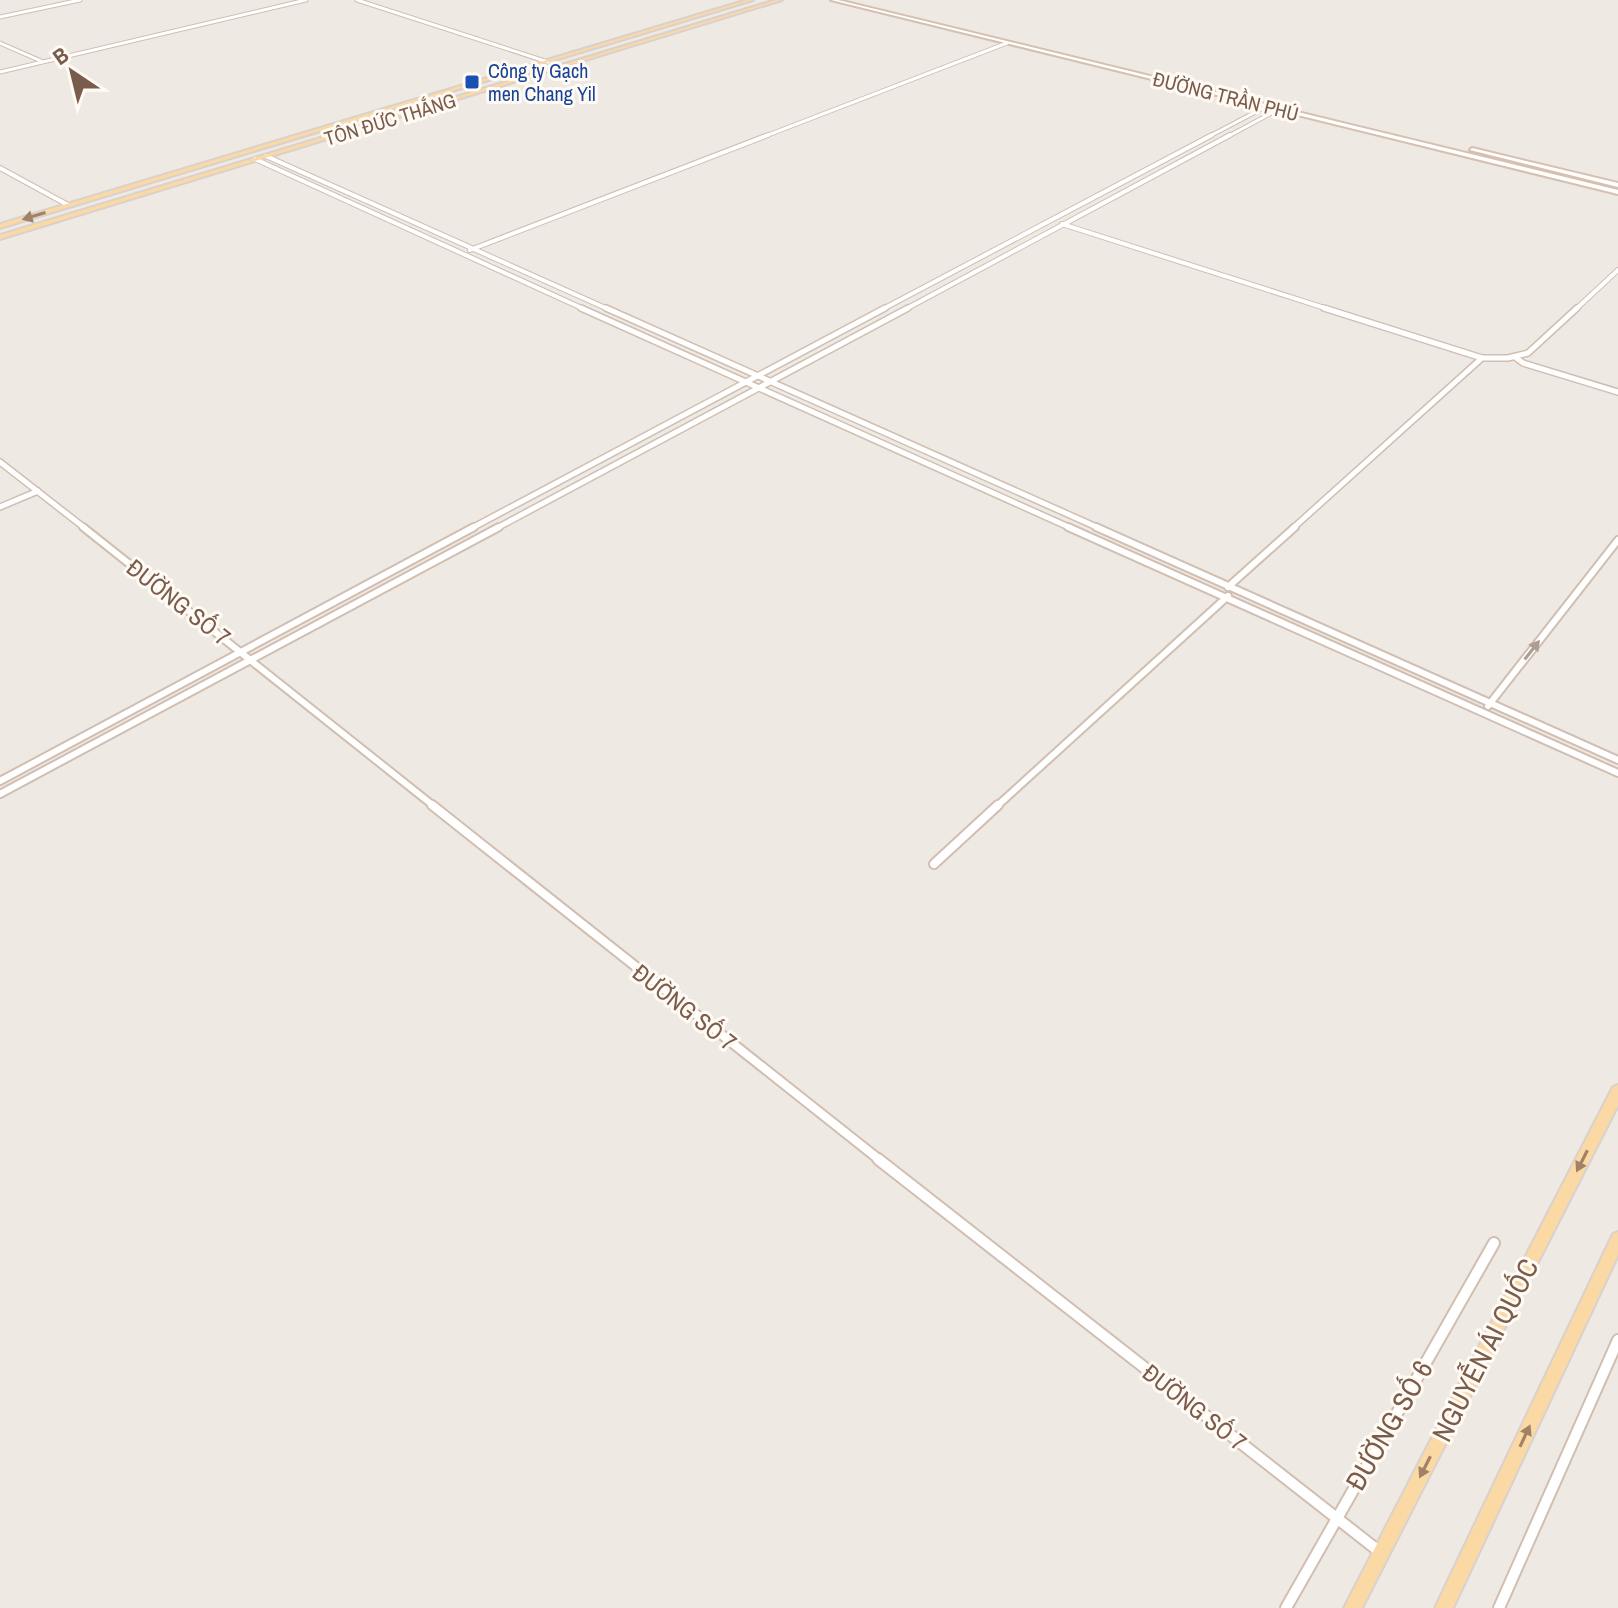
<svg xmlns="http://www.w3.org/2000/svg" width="1618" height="1608" viewBox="0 0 1618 1608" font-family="'Archivo Narrow',sans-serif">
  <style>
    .industrial { fill: #efe9e4 }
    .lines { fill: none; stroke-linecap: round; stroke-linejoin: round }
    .minor-far5-casing { stroke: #d1beb0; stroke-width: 5 }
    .minor-far4-casing { stroke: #d1beb0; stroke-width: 6 }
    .minor-far3-casing { stroke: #d1beb0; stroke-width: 8 }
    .minor-far2-casing { stroke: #d1beb0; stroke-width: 10 }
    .minor-far1-casing { stroke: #d1beb0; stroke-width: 12 }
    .minor-casing { stroke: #d1beb0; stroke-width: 14 }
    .secondary-casing { stroke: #d6c0b0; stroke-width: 4 }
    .primary-casing { stroke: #dad1cd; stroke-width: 4 }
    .minor-far5 { stroke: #fff; stroke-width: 3 }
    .minor-far4 { stroke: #fff; stroke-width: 4 }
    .minor-far3 { stroke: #fff; stroke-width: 5 }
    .minor-far2 { stroke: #fff; stroke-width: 6 }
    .minor-far1 { stroke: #fff; stroke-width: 8 }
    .minor { stroke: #fff; stroke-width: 10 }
    .secondary { fill: #fff; fill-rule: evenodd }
    .primary { fill: #fbd9a5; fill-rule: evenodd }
    .oneway { fill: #a18267 }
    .oneway2 { fill: #af9d94 }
    .transit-dot { fill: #1a4fb4; stroke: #fffaf3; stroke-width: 3 }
    .labels { text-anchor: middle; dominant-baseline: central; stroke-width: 6; stroke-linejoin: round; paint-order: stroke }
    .far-transit-label { font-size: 20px; fill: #164399; stroke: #fffaf3; text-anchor: start }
    .far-street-label { font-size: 20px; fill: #7a5c4d; stroke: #fffaf3 }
    .street-label { font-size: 24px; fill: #7a5c4d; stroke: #fffaf3 }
    .near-street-label { font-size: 28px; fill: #7a5c4d; stroke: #fffaf3 }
  </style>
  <rect width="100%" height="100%" fill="#fdf6ec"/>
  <!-- industrial -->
  <path class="industrial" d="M0,0H1618V1608H0Z"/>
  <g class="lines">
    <defs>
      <path id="minor-far5" d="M357,0L548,62
        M0,17L80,0
        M0,43L41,61
        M0,72L306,0
        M763,137L1007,43
        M1208,137L1267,106
        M1227,137L1279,109"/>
      <path id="minor-far4" d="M266,156L610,310
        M255,159L586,310
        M0,168L68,205
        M1062,224L1331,310
        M470,250L768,135
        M881,310L1212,135
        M904,310L1230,135
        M1575,310L1618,270"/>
      <path id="minor-far3" d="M581,308L1073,529
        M606,308L1101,529
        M1324,308L1482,358H1508L1528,353L1577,308
        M1515,357L1523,363L1618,392
        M0,462L86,529
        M0,507L38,491
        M470,529L885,308
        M495,529L908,308
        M1292,529L1482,358"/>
      <path id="minor-far2" d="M83,527L435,807
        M1068,527L1618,773
        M1096,527L1618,760
        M1228,587L1295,527
        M1488,706L1618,540
        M0,781L474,527
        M0,794L499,527
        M996,807L1228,596"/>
      <path id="minor-far1" d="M432,805L881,1161
        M934,864L998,805"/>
      <path id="minor" d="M878,1159L1380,1552
        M1286,1608L1494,1243
        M1499,1608L1618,1340"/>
      <path id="secondary" d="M831,0H838L1618,190V194Z
        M1472,148L1618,183V187L1470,150Z"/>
      <path id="primary" d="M747,0H753L0,228V224Z
        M776,0H782L0,239V235Z
        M1618,1085V1105L1362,1608H1344L1613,1087Z
        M1618,1232V1255L1453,1608H1435L1613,1234Z"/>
    </defs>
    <!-- minor-far5 casing -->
    <use href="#minor-far5" class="minor-far5-casing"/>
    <!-- minor-far4 casing -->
    <use href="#minor-far4" class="minor-far4-casing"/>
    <!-- minor-far3 casing -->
    <use href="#minor-far3" class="minor-far3-casing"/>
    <!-- minor-far2 casing -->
    <use href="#minor-far2" class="minor-far2-casing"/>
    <!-- minor-far1 casing -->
    <use href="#minor-far1" class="minor-far1-casing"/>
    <!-- minor casing -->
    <use href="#minor" class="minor-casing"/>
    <!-- secondary casing -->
    <use href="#secondary" class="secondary-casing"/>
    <!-- primary casing -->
    <use href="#primary" class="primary-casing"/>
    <!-- minor-far5 -->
    <use href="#minor-far5" class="minor-far5"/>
    <!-- minor-far4 -->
    <use href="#minor-far4" class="minor-far4"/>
    <!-- minor-far3 -->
    <use href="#minor-far3" class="minor-far3"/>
    <!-- minor-far2 -->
    <use href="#minor-far2" class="minor-far2"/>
    <!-- minor-far1 -->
    <use href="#minor-far1" class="minor-far1"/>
    <!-- minor -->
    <use href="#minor" class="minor"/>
    <!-- secondary -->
    <use href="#secondary" class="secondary"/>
    <!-- primary -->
    <use href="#primary" class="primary"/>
  </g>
  <!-- one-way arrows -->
  <defs><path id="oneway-solid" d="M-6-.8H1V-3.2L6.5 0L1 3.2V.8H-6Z" transform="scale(2)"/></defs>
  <g class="oneway">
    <use href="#oneway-solid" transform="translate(34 216) rotate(163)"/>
    <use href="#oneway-solid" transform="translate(1582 1161) rotate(117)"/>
    <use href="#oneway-solid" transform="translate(1525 1436) rotate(-65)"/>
    <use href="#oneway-solid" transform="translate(1425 1467) rotate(117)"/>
  </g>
  <use class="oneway2" href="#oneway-solid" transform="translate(1532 650) rotate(-52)"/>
  <!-- markers -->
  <rect class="transit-dot" x="464" y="74" width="16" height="16" rx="4"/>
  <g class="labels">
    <!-- far-transit labels -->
    <g class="far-transit-label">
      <text x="488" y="70">Công ty Gạch<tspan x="488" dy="23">men Chang Yil</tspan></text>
    </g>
    <!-- far-street labels -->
    <g class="far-street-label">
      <text transform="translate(1226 96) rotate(14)">ĐƯỜNG TRẦN PHÚ</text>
      <text transform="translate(390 119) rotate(-17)">TÔN ĐỨC THẮNG</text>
    </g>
    <!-- street labels -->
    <g class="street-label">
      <text transform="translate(179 602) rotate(38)">ĐƯỜNG SỐ 7</text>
      <text transform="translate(685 1007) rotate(38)">ĐƯỜNG SỐ 7</text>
      <text transform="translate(1195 1407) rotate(38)">ĐƯỜNG SỐ 7</text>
    </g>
    <!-- near-street labels -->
    <g class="near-street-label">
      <text transform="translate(1485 1350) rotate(-63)">NGUYỄN ÁI QUỐC</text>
      <text transform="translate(1389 1425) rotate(-60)">ĐƯỜNG SỐ 6</text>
    </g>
  </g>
  <!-- north arrow -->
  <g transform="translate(72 72) rotate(325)" stroke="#fffaf3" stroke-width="6" paint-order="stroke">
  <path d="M0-6L14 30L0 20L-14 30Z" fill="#7a5c4d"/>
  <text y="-12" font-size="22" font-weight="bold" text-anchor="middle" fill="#7a5c4d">B</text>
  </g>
</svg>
